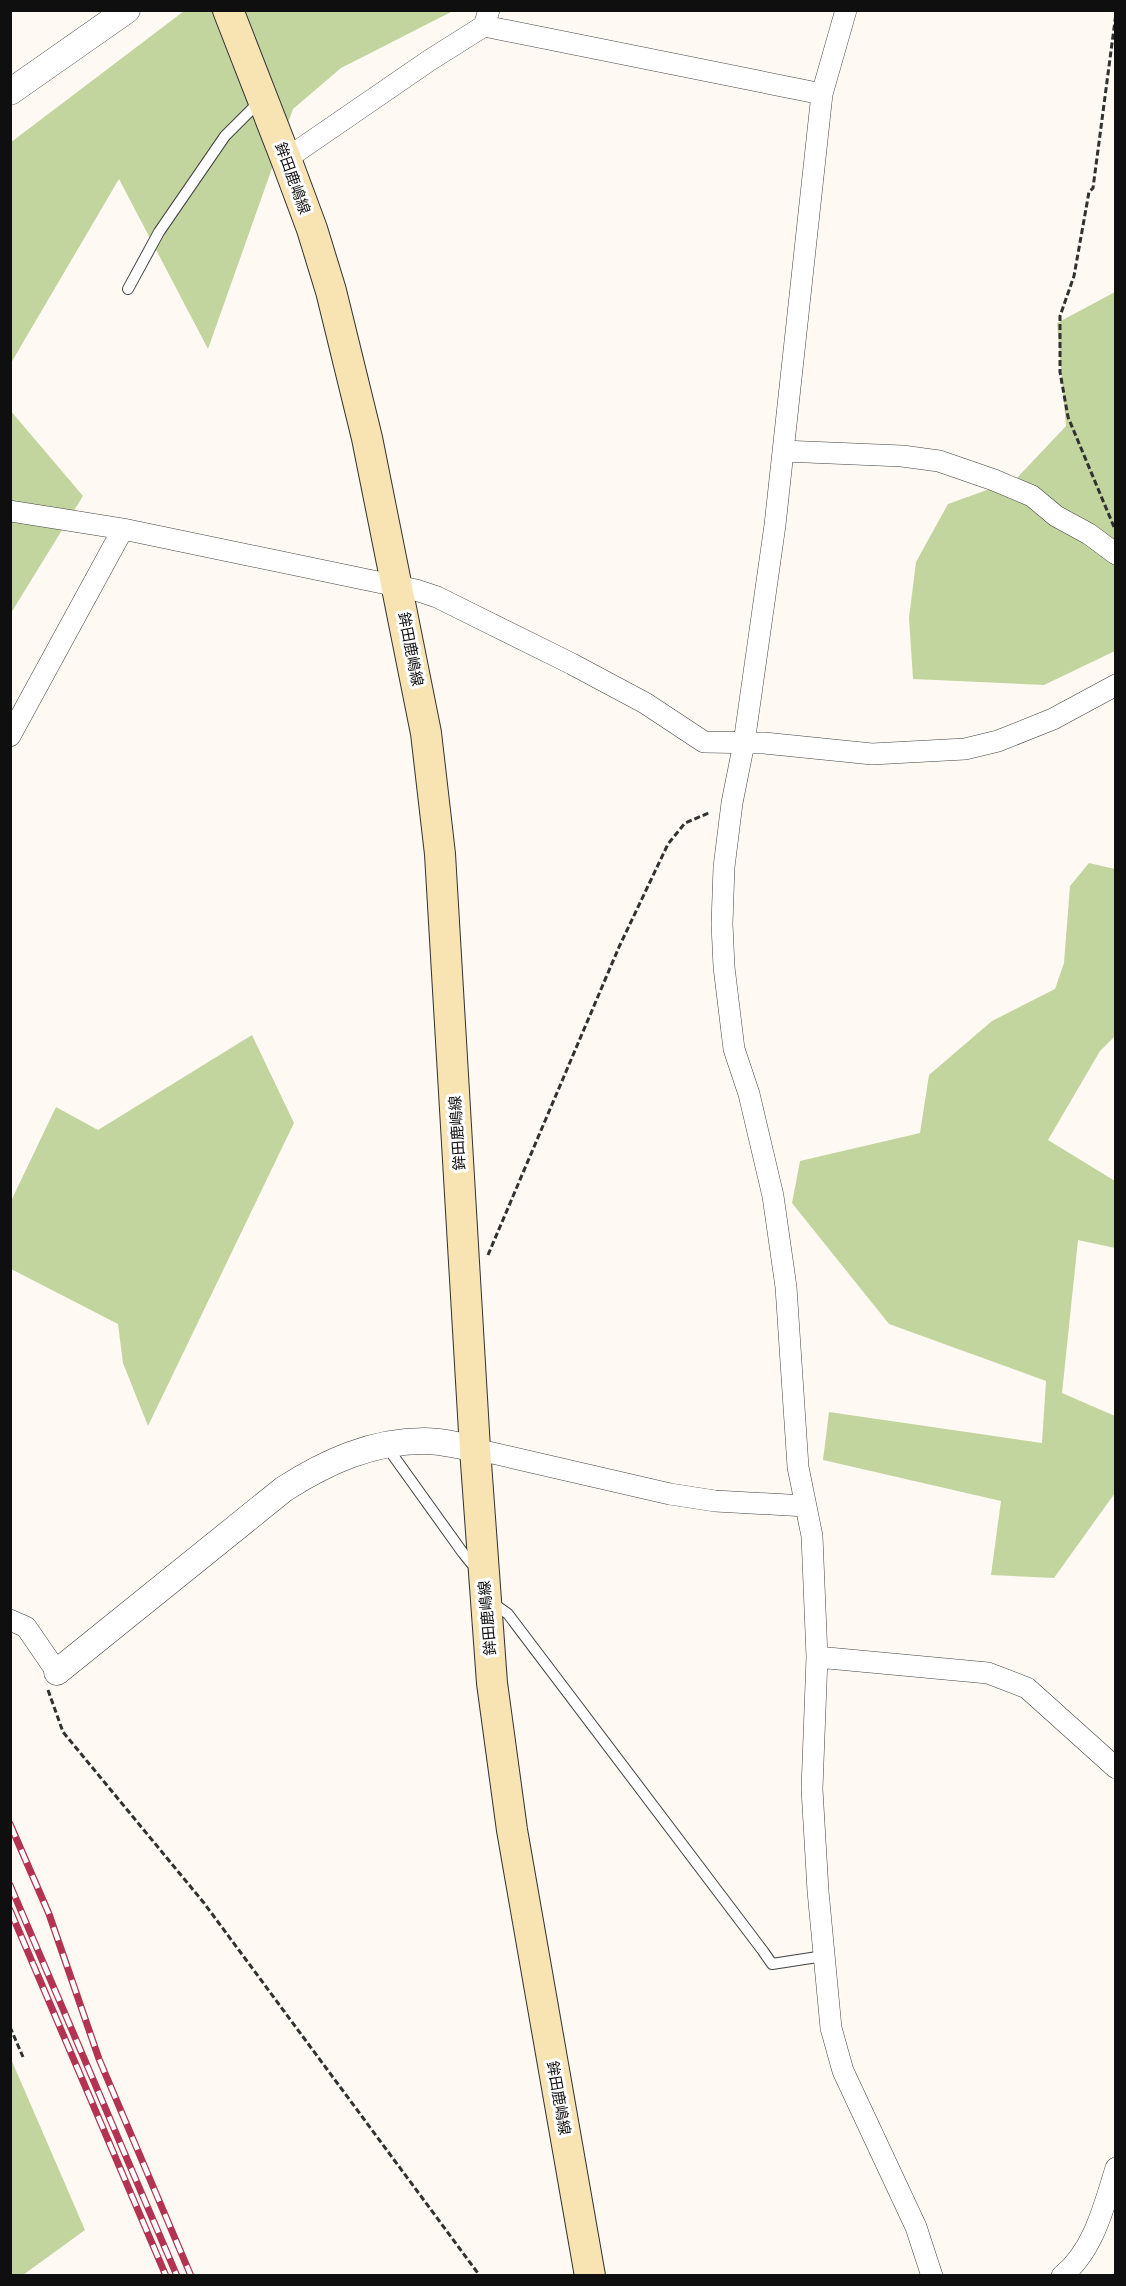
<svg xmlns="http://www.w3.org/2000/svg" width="1126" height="2286" viewBox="0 0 1126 2286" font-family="Lora,'Noto Sans JP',serif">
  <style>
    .forest { fill: #c2d59f }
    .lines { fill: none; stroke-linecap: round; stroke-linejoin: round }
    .service-casing { stroke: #424242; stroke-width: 12 }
    .minor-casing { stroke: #424242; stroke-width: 22 }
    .tertiary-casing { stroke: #424242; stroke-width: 27 }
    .secondary-casing { stroke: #313131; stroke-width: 32 }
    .path { stroke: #313131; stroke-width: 3; stroke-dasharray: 6 3; stroke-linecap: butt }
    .service { stroke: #fff; stroke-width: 10 }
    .minor { stroke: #fff; stroke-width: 21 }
    .tertiary { stroke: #fff; stroke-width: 26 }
    .secondary { stroke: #f8e3b3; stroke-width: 30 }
    .rail-casing { stroke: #b33352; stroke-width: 7 }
    .rail { stroke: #fff; stroke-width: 4.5; stroke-dasharray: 14; stroke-linecap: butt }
    .labels { text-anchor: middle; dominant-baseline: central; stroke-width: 6; stroke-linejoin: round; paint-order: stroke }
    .street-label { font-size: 15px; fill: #0f0f0f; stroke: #fff }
  </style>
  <rect width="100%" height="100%" fill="#fef9f2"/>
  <!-- forest -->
  <path class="forest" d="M184,11H453L341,68L293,109L208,349L119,179L11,363L10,143Z
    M1115,292V651L1044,685L913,679L909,618L916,562L948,504L1015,480L1066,426L1057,323Z
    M10,410L83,496L11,613H10Z
    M1089,863L1115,869V1036L1100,1051L1048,1140L1115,1181V1248L1078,1240L1062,1393L1115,1416V1493L1054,1578L991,1575L1001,1501L823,1460L829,1412L1042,1443L1046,1381L889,1324L792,1203L800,1161L920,1133L929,1075L992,1021L1055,989L1064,963L1070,886Z
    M252,1035L294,1123L148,1426L123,1363L118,1324L11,1269V1201L56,1107L98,1130Z
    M11,2059L85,2230L23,2275H11Z"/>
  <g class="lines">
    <defs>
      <path id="service" d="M128,289L159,232L225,136L261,100
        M387,1447L463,1553L471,1563L479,1568
        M490,1601L508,1614L763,1951L772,1964L824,1956"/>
      <path id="minor" d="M846,10L822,94L775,525L744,743L732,803L724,867L722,924L724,967L734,1049L749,1094L773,1196L786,1287L798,1467L812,1536L817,1657L812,1789L818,1891L831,2028L843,2071L916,2227L932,2276
        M484,26L822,94
        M286,159L430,60L484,26L489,10
        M783,451L902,456L939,461L994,480L1032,496L1056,516L1089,534L1116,554
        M10,511L123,529L416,590L437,597L572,664L645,703L704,742L764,743L872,754L965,749L998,741L1053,719L1116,685
        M10,736L123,529
        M475,1449L670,1494L715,1501L806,1506
        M10,1620L26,1627L57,1672
        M817,1657L988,1673L1027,1688L1116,1768
        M1062,2276C1094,2250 1104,2206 1116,2168"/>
      <path id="tertiary" d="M10,92L127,10
        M57,1672L284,1489C326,1462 372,1441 424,1441C441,1441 458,1445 475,1449"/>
      <path id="secondary" d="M228,10L286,159L312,229L331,291L367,438L426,733L440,854L475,1449L492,1683L512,1830L590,2276"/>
    </defs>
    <!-- service casing -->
    <use href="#service" class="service-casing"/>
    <!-- minor casing -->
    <use href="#minor" class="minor-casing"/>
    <!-- tertiary casing -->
    <use href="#tertiary" class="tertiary-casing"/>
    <!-- secondary casing -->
    <use href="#secondary" class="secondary-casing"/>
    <!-- path -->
    <path class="path" d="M1114,527L1068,417L1060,372V316L1074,276L1089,192L1093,188L1116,13
      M488,1255L619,947L668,844L685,823L711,812
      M48,1690L63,1732L204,1903L480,2276
      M10,2027L23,2057"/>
    <!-- service -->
    <use href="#service" class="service"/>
    <!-- minor -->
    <use href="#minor" class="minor"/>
    <!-- tertiary -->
    <use href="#tertiary" class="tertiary"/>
    <!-- secondary -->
    <use href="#secondary" class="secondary"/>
    <defs>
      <path id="rail" d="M10,1824L49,1914L99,2059L191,2276
        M10,1885L177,2276
        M10,1910L166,2276"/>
    </defs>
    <!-- rail casing -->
    <use href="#rail" class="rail-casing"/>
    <!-- rail -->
    <use href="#rail" class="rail"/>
  </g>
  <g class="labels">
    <!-- street labels -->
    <g class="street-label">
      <text transform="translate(293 178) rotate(70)">鉾田鹿嶋線</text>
      <text transform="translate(411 649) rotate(79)">鉾田鹿嶋線</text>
      <text transform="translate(457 1133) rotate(-94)">鉾田鹿嶋線</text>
      <text transform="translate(487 1618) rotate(-95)">鉾田鹿嶋線</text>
      <text transform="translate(559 2098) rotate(80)">鉾田鹿嶋線</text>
    </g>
  </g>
  <!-- border -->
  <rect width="1126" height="2286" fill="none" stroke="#0f0f0f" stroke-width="24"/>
</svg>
